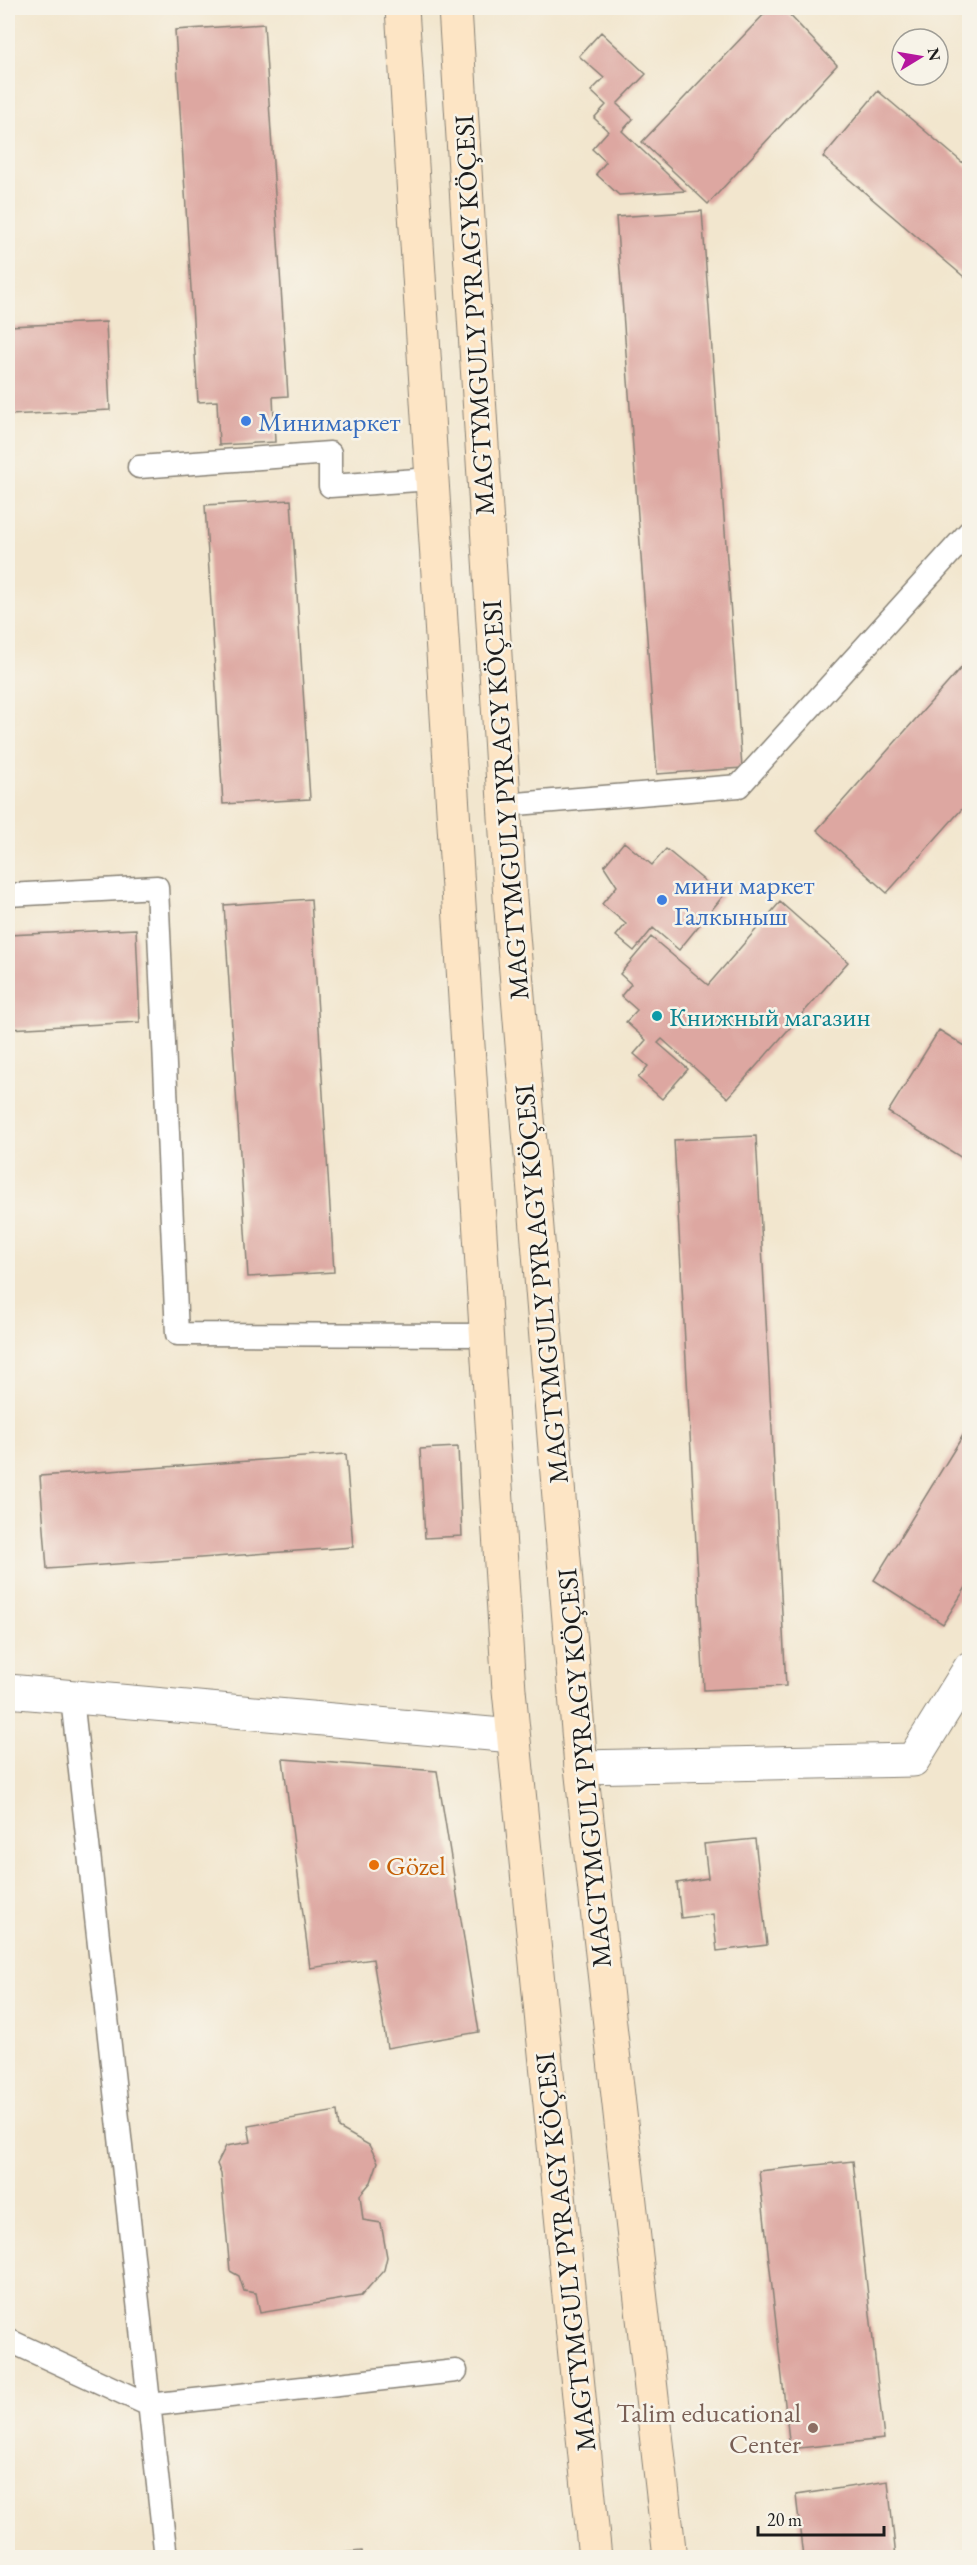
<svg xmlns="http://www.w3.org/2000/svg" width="977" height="2565" viewBox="0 0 977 2565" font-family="'EB Garamond',serif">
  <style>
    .building { fill: #dda7a1 }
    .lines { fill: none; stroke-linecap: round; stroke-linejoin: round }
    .lane-casing { stroke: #878175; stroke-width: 25 }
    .street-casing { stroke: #878175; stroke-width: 35 }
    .secondary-casing { stroke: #878175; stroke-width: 35 }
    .lane { stroke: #fff; stroke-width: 22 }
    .street { stroke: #fff; stroke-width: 33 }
    .secondary { stroke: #fde5c5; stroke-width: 33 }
    .shop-dot { fill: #3f7fe0; stroke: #f7f3e8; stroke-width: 2 }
    .culture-dot { fill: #0f9aa8; stroke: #f7f3e8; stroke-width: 2 }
    .food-dot { fill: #e8710a; stroke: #f7f3e8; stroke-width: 2 }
    .education-dot { fill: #8d6e63; stroke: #f7f3e8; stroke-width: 2 }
    .labels { text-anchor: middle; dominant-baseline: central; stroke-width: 5; stroke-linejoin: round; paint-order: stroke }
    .street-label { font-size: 27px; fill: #1c1c1c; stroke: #f7f3e8 }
    .shop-label { font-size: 27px; fill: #366cbe; stroke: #f7f3e8; text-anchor: start }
    .culture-label { font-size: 27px; fill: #0d838f; stroke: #f7f3e8; text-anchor: start }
    .food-label { font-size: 27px; fill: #c56008; stroke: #f7f3e8; text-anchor: start }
    .education-label { font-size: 27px; fill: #785e54; stroke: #f7f3e8; text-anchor: end }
  </style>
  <rect width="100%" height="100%" fill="#f7f3e8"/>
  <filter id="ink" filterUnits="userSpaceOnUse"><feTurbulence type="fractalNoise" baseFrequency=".0167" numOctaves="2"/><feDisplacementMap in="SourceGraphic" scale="12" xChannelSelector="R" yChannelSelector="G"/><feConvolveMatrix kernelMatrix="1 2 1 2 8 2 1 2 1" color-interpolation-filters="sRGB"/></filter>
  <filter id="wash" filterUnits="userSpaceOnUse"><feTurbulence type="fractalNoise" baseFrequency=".008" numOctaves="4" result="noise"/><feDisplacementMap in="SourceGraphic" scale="24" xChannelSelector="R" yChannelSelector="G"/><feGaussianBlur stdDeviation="1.35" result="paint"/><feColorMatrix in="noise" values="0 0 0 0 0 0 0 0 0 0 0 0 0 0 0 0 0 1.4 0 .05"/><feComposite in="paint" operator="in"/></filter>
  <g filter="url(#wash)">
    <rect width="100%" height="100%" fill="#f2e6ce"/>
    <g id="blocks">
      <!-- building -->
      <path class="building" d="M126,8H166V9L127,12Z
        M770,8H783L837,65L708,204L642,142Z
        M264,24L288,396L273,397L275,442L219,445L217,401L198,402L175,30Z
        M601,32L646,74L617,104L633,119L622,131L685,191L619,195L596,174L606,162L592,149L608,131L594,118L606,105L591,91L604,78L579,56Z
        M878,91L970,169V282L823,157Z
        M702,211L742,768L657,774L616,217Z
        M106,322L110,410L8,415V326Z
        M291,500L310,799L223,804L205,505Z
        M970,658V800L887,893L817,830Z
        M624,842L652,865L666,849L723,896L679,950L653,928L634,951L616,936L626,924L602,904L617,886L604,866Z
        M311,899L334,1272L248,1277L224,905Z
        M780,902L848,962L728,1098L662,1039L658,1043L688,1069L662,1099L638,1078L648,1066L634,1054L646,1040L626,1022L637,1010L621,996L631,984L620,974L651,937L708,985Z
        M136,929L140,1022L8,1029V935Z
        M939,1030L970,1049V1163L888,1112Z
        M756,1136L786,1686L704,1690L674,1140Z
        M970,1424V1581L943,1624L874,1580Z
        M458,1447L462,1536L425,1538L420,1449Z
        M346,1454L353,1547L47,1569L40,1476Z
        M283,1759L437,1771L479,2032L387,2048L373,1959L310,1968Z
        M755,1839L767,1945L717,1951L713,1914L681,1918L677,1883L708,1878L704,1844Z
        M337,2111L339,2128L369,2145L378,2162L371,2182L360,2195L363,2220L381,2223L387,2257L384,2270L361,2296L260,2313L256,2293L244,2291L239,2276L230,2271L221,2174L217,2164L226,2146L251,2142L248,2126Z
        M853,2161L884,2439L790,2449L759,2171Z
        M888,2481L896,2558H803L796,2495Z
        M362,2551L363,2558H321V2555Z"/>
    </g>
  </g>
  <g filter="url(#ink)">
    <use href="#blocks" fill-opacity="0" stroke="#878175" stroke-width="1.5"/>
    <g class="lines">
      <defs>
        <path id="lane" d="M139,467L330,453V486L432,479
          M504,805L739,786L970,531
          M8,895L157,887L177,1334L486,1335
          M72,1698L166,2558
          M8,2340L149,2405L456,2371"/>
        <path id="street" d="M8,1691L513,1736
          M581,1767L913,1760L970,1668"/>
        <path id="secondary" d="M402,8L509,1690L595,2558
          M455,8L510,898L581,1767L670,2558"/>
      </defs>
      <!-- lane casing -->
      <use href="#lane" class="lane-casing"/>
      <!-- street casing -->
      <use href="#street" class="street-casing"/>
      <!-- secondary casing -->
      <use href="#secondary" class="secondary-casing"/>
      <!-- lane -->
      <use href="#lane" class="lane"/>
      <!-- street -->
      <use href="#street" class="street"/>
      <!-- secondary -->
      <use href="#secondary" class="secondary"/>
    </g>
  </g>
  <!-- markers -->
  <g class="shop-dot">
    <circle cx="246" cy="421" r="6"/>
    <circle cx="662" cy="900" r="6"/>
  </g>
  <circle class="culture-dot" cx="657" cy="1016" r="6"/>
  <circle class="food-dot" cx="374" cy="1865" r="6"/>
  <circle class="education-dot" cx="813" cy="2428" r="6"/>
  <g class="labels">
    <!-- street labels -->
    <g class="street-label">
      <text transform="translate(474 315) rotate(-93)">MAGTYMGULY PYRAGY KÖÇESI</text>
      <text transform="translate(505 800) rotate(-94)">MAGTYMGULY PYRAGY KÖÇESI</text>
      <text transform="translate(541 1284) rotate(-95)">MAGTYMGULY PYRAGY KÖÇESI</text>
      <text transform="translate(584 1768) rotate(-95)">MAGTYMGULY PYRAGY KÖÇESI</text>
      <text transform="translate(565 2252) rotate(-96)">MAGTYMGULY PYRAGY KÖÇESI</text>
    </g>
    <!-- shop labels -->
    <g class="shop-label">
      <text x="258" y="421">Минимаркет</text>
      <text x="674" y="884">мини маркет<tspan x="674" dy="31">Галкыныш</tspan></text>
    </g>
    <!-- culture labels -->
    <g class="culture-label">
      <text x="669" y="1016">Книжный магазин</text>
    </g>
    <!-- food labels -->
    <g class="food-label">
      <text x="386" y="1865">Gözel</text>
    </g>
    <!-- education labels -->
    <g class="education-label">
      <text x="801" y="2412">Talim educational<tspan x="801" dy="31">Center</tspan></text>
    </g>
  </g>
  <!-- margin -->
  <rect width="977" height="2565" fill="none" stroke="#f7f3e8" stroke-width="30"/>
  <!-- north arrow -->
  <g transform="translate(920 57) rotate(79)"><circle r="28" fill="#f7f3e8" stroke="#9f9d96" stroke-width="1.5"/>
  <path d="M0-4.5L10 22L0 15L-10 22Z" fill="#b5179e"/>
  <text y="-9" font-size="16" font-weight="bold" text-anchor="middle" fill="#1c1c1c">N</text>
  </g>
  <!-- scale -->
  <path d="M758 2526v9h126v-9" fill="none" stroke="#1c1c1c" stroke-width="3"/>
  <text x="767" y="2526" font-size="18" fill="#1c1c1c" stroke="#f7f3e8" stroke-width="4.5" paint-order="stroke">20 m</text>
</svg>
